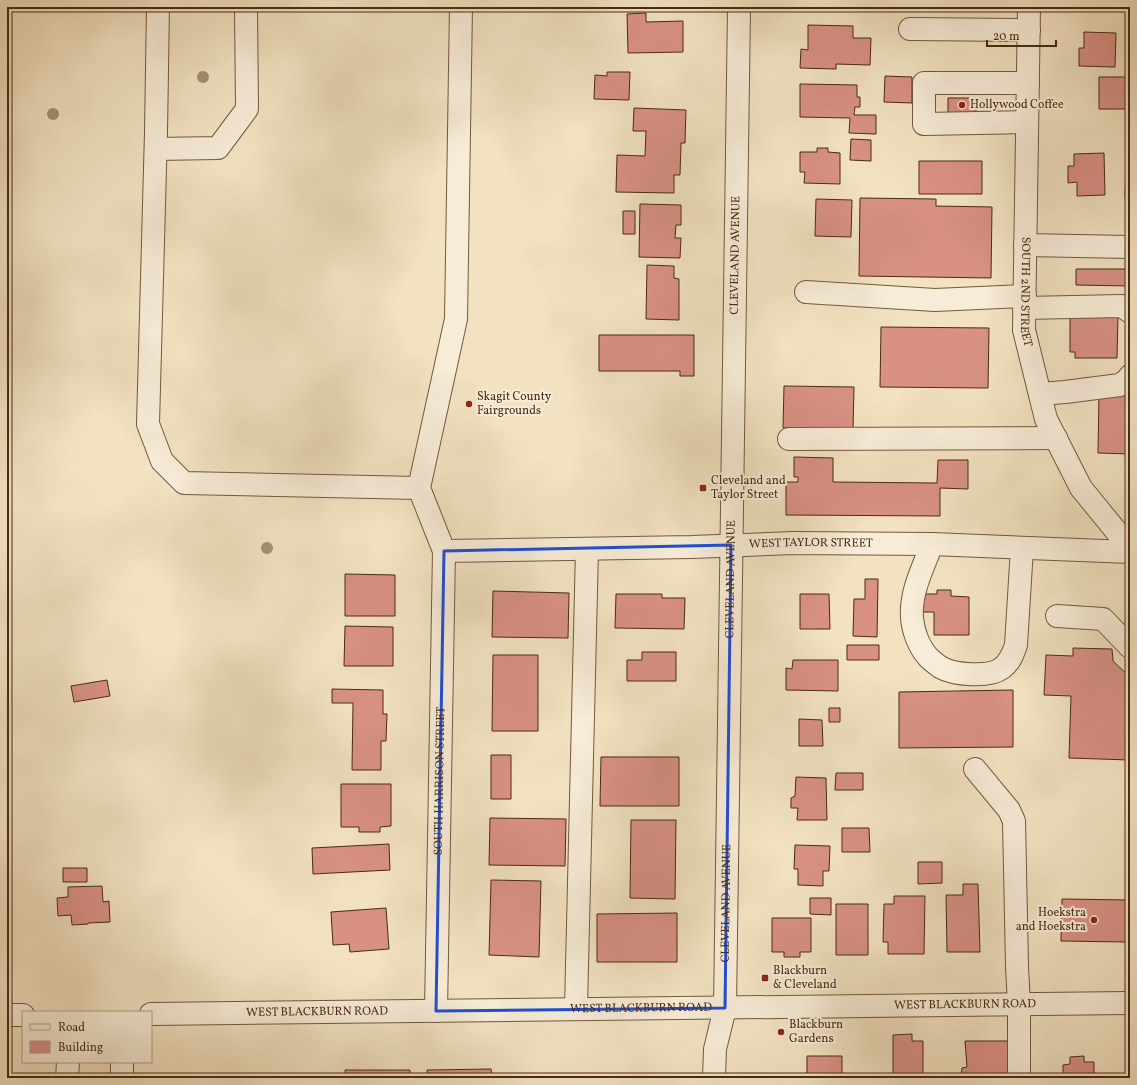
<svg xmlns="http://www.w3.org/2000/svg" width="1137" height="1085" viewBox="0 0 1137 1085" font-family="Vollkorn,serif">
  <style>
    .building { fill: #d99186; stroke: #492a13 }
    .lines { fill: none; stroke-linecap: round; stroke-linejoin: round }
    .minor-casing { stroke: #73583e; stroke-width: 24 }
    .minor { stroke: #f7ecd7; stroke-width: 22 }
    .tree { fill: #a49273 }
    .marked { fill: none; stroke: #1d4ed8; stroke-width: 3; stroke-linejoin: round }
    .poi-dot { fill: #8f2418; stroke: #f7ecd7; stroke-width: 1.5 }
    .labels { text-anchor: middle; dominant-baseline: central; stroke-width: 4; stroke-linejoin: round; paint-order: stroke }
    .poi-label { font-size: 12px; fill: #492a13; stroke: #f7ecd7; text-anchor: start }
    .street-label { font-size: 12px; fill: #492a13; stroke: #f7ecd7 }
  </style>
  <rect width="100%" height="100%" fill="#f2e2c1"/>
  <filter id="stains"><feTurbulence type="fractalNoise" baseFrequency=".005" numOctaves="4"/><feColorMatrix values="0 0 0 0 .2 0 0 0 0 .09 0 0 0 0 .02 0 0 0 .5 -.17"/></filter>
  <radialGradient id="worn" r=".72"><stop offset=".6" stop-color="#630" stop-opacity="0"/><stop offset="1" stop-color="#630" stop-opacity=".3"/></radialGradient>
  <!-- building -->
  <path class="building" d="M646,13V22L683,21V52L628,53L627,14Z
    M808,25L853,26V38H871L870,65L836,64V69L800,68L801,49L808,50Z
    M1084,32L1116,33L1115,67L1079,66V48H1084Z
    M607,72H630L629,100L594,99L595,75L607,76Z
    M885,76L912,77V103L884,102Z
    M1099,77H1130V109H1099Z
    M800,84L857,85V97H860V107H855L854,115H876V134L849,133L850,118L800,117Z
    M948,98H976V113H948Z
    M634,108L686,110L685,143H681L680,175H674V193L616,192L617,155L645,156L646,131H633Z
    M851,139L871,140V161L850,160Z
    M1127,145H1130V198L1125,197Z
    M817,148H828V152L840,153V184L804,183L805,172H800V152H817Z
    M1104,153L1105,195L1077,196V182L1068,183V166H1074V154Z
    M919,161H982V194H919Z
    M860,198L936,199V206L992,207L991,278L859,276Z
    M816,199L852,200L851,237L815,236Z
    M640,204L681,205V225H676L675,238H681L680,258L639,257Z
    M623,211H635V234H623Z
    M647,265L674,266V278L679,279V320L646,319Z
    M1076,269H1130V286L1076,285Z
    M1070,312L1118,316L1117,358H1075V352H1070Z
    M881,327L989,328L988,388L880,387Z
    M599,335H694V376H680V371H599Z
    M784,386L854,387L853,430L783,428Z
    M1099,393H1130V454L1098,453Z
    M794,457L833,458V482L937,483L938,460H968V489L940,488V516L786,515V482H798V477H794Z
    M345,574L395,575V616H345Z
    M865,579H878L877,637L853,636L854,599H865Z
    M937,590H951V596L969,597V635H934V612H919V594H937Z
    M493,591L569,593L568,638L492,637Z
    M616,594H662V598H685L684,629L615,628Z
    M800,594H829L830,629H800Z
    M345,626L393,627V666H344Z
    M847,645H879V660H847Z
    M1073,648L1112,649L1113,661L1130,677V760L1069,758L1071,696L1044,695L1046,655L1073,656Z
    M642,652H676V681H627V660H642Z
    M493,655H538V731H492Z
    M793,660H838V691L786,690V668L792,669Z
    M107,680L110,696L74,702L71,686Z
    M332,689L383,690V714H387L386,741H381V770H352L353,703H332Z
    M1013,690V747L899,748V692Z
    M829,708H840V722H829Z
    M799,719L822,720L823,746H799Z
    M491,755H511V799H491Z
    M601,757H679V806H600Z
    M836,773H863V790H835Z
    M796,777L826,778L827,820H797L798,808H791V798L795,796Z
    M341,784H391V826L380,827V832H359V827H341Z
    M490,818L566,819L565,866L489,865Z
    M631,820H676L675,899L630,898Z
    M842,828H869L870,852H842Z
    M389,844L390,870L313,874L312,848Z
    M795,845L830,846L829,871H823V886L798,885V869H794Z
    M918,862H942V883L918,884Z
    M63,868H87V882H63Z
    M491,880L541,881L539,957L489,955Z
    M963,884H978L980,952H947L946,895H963Z
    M102,886L103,902L109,901L110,922L88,923V924L72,925L71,915L58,916L57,898L68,897V887Z
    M894,896H925L924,954H888V942H883L884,904H894Z
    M810,898H831V915L810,914Z
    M1062,899L1128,900L1127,942L1061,941Z
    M836,904H868V955H836Z
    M386,908L389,949L350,952L349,944L333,945L331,912Z
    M677,913V962H597V914Z
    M772,918H811V952H800V957H784V952H772Z
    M912,1034V1041H923V1078H893V1035Z
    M965,1041H1008L1013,1078H961L962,1068L967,1067Z
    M807,1056H842V1078H807Z
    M1084,1056V1062H1094V1078H1063V1065L1070,1064V1057Z
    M491,1069L492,1078H427V1070Z
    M345,1070H410V1078H345Z
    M23,1076V1078H7V1077Z"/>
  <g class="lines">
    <defs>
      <g id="minor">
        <path d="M158,7L156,132L148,424L162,461L184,483L419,488"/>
        <path id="s1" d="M1029,7L1024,330L1046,419L1081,488L1130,548"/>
        <path d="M910,29L1029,30"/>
        <path d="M1027,122L924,124V83H1028"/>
        <path d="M156,149L218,148L247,109L246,7"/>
        <path d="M1025,245L1130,247"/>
        <path d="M806,292L935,300L1025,296"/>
        <path d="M1024,308L1122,306L1130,312"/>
        <path d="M1040,394L1065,392L1120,385L1127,380L1130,376"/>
        <path d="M789,439L1056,438"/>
        <path d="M932,544C923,568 910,592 912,618C913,631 919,647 928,657C931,660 936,664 940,667C954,675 989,678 1002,668C1010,662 1013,654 1016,645L1022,548"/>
        <path id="s2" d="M444,551L692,547L793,543L932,544L1130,552"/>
        <path d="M1057,616L1103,619L1130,647"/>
        <path d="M975,769L1009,810L1014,821L1017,967L1019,1005V1078"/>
        <path d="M576,1008L587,549"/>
        <path id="s3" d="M436,1011L444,551L419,488L456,319L461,7"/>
        <path id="s4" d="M151,1014L1130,1003"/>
        <path d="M7,1015H23"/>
        <path d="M67,1078L68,1062"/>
        <path d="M122,1078V1062"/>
        <path id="s5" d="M714,1078L715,1049L725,1008L739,7"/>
      </g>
    </defs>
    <!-- minor casing -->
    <use href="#minor" class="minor-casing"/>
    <!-- minor -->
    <use href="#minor" class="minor"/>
  </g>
  <!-- trees -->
  <g class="tree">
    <circle cx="203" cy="77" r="6"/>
    <circle cx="53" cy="114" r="6"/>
    <circle cx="267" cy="548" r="6"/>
  </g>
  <!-- marked area -->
  <path class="marked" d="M731,545L725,1008L436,1011L444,551Z"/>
  <!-- markers -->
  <g class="poi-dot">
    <circle cx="962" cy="105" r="4"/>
    <circle cx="469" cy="404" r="4"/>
    <rect x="699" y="484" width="8" height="8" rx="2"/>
    <circle cx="1094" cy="920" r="4"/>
    <rect x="761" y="974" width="8" height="8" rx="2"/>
    <circle cx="781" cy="1032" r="4"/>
  </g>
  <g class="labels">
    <!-- poi labels -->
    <g class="poi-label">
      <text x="970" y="105">Hollywood Coffee</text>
      <text x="477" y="397">Skagit County<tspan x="477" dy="14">Fairgrounds</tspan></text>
      <text x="711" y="481">Cleveland and<tspan x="711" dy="14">Taylor Street</tspan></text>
      <text x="1086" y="913" text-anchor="end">Hoekstra<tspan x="1086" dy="14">and Hoekstra</tspan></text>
      <text x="773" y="971">Blackburn<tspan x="773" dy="14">&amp; Cleveland</tspan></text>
      <text x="789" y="1025">Blackburn<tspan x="789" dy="14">Gardens</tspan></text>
    </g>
    <!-- street labels -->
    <g class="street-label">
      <text stroke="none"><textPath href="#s5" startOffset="824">CLEVELAND AVENUE</textPath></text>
      <text stroke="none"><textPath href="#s1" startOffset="285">SOUTH 2ND STREET</textPath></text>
      <text stroke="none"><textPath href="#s2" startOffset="367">WEST TAYLOR STREET</textPath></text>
      <text stroke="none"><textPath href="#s5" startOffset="500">CLEVELAND AVENUE</textPath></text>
      <text stroke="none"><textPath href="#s3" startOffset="230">SOUTH HARRISON STREET</textPath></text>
      <text stroke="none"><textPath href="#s5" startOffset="176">CLEVELAND AVENUE</textPath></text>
      <text stroke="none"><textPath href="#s4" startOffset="814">WEST BLACKBURN ROAD</textPath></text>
      <text stroke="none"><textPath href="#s4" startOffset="490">WEST BLACKBURN ROAD</textPath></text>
      <text stroke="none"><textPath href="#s4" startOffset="166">WEST BLACKBURN ROAD</textPath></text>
    </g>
  </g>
  <!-- margin -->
  <rect width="1137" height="1085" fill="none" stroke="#f2e2c1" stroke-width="24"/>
  <rect x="8" y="8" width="1121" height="1069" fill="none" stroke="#492a13" stroke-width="2"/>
  <rect x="12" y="12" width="1113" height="1061" fill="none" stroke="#492a13"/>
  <!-- legend -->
  <rect x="22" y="1011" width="130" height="52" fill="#f7ecd7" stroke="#b19e89"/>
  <rect x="30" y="1024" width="20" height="6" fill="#f7ecd7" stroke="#b19e89"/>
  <text x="58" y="1031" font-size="12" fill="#492a13">Road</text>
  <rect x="30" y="1041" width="20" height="12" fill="#d99186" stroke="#b19e89"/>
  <text x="58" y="1051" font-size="12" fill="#492a13">Building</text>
  <!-- scale -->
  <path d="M987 40v6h69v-6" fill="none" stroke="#492a13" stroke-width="2"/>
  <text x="993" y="40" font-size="12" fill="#492a13" stroke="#f7ecd7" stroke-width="3" paint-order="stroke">20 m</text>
  <rect width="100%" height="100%" filter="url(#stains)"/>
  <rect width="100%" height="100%" fill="url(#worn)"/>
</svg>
